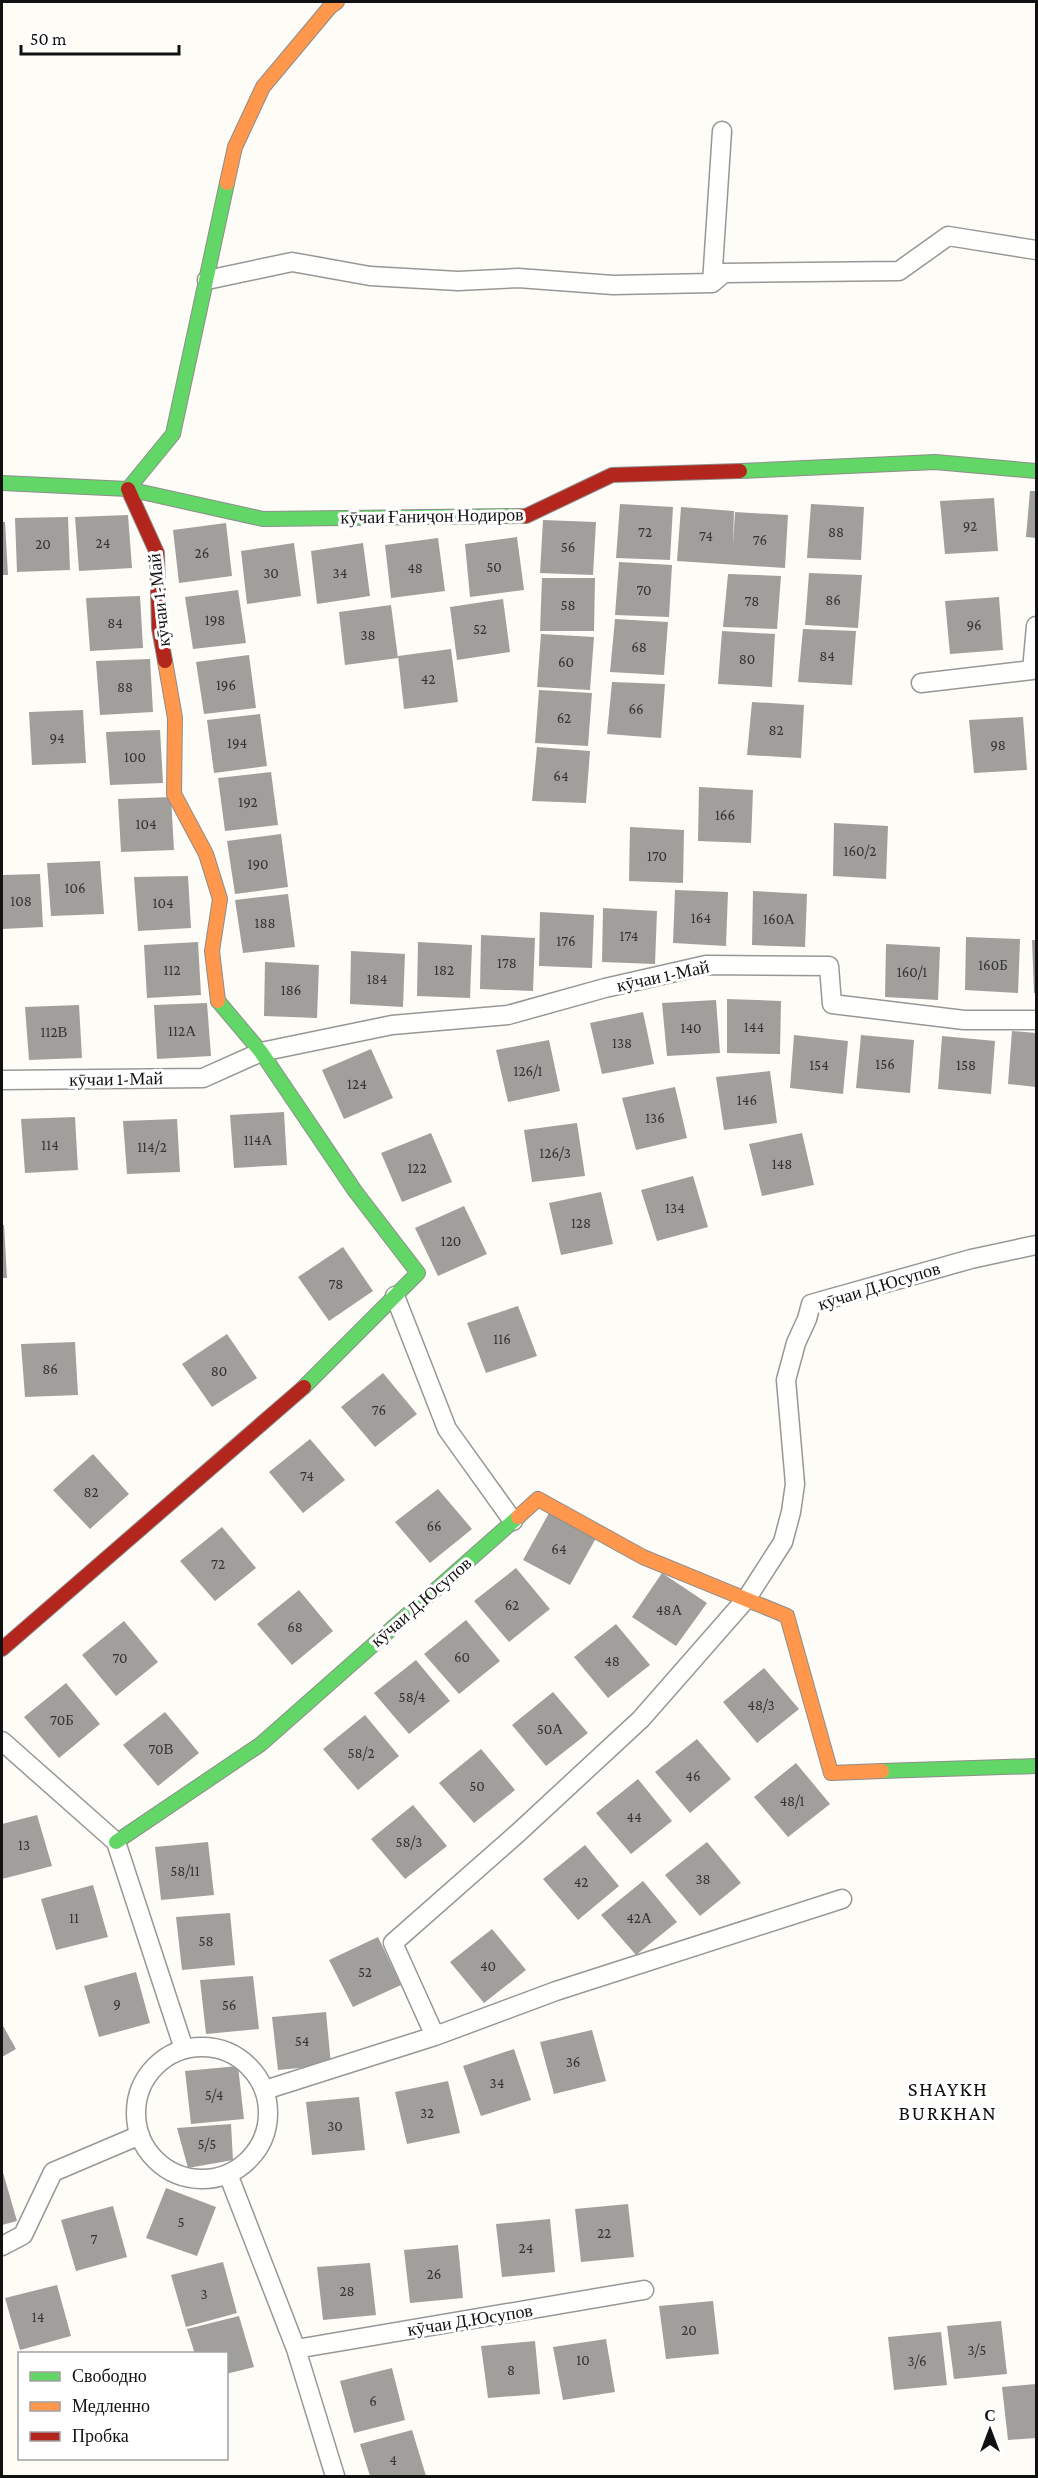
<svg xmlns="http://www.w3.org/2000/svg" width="1038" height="2478" viewBox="0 0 1038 2478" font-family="'Crimson Pro',serif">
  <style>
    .building { fill: #a19f9c }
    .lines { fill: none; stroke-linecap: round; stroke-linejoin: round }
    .street-casing { stroke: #979795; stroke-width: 21 }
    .fast-casing { stroke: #8e8d8b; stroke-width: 16 }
    .slow-casing { stroke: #8e8d8b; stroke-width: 16 }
    .jam-casing { stroke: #8e8d8b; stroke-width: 16 }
    .street { stroke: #fffffe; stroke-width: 18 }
    .fast { stroke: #63d668; stroke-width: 14 }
    .slow { stroke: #ff974d; stroke-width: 14 }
    .jam { stroke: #b3261e; stroke-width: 14 }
    .labels { text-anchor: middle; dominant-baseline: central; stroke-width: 6; stroke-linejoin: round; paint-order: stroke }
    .number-label { font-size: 15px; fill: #353434 }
    .street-label { font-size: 18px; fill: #111; stroke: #fff }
    .quarter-label { font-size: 21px; letter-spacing: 1.5px; fill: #111; stroke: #fff }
  </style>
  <rect width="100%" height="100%" fill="#fdfcf7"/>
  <!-- building -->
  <path class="building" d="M1030,491H1036V538L1026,537Z
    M994,498L998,551L945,554L940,501Z
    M620,504L673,507L670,560L616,558Z
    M811,504L864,507L861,560L807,558Z
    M681,507L734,511L733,545L735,512L788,515L785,568L677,561Z
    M128,515L132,568L79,571L75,517Z
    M68,517L70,570L17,572L15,518Z
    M543,520L596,522L593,575L540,573Z
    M2,522H5L8,575H2Z
    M226,523L232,576L179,583L173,530Z
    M517,537L524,590L470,597L465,544Z
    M438,538L445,591L391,598L385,545Z
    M294,543L301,596L247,604L241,551Z
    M363,543L370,596L317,604L311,551Z
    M619,562L672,565L669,617L615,615Z
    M809,573L862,575L858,628L805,625Z
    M728,574L781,576L777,629L723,627Z
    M542,578H595L594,631H540Z
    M238,590L246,643L193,649L185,597Z
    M140,596L143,648L90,651L86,598Z
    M999,597L1003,650L950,654L945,601Z
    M503,599L510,652L457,660L450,607Z
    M391,605L398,658L345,665L339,612Z
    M615,619L668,622L664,675L610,672Z
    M803,629L856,631L852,685L798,682Z
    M722,631L775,634L772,687L718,684Z
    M541,634L594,637L590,690L537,687Z
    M451,649L458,702L404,709L398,656Z
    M249,655L256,708L204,714L196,662Z
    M150,659L153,712L100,715L96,661Z
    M612,682L665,684L661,738L607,734Z
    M539,690L592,693L588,746L535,743Z
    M752,702L804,705L801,758L747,755Z
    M83,710L86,763L32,765L29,712Z
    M260,714L267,766L214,773L207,720Z
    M1023,717L1027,770L974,773L969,720Z
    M160,730L163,783L110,785L106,732Z
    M537,747L590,751L586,803L532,801Z
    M271,772L278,825L225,831L218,778Z
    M699,787L753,790L751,843L698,841Z
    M171,797L174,850L121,852L118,799Z
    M834,823L888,826L886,879L833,876Z
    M630,827L684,830L683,883L629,881Z
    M281,834L288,887L235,894L227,841Z
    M100,861L104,914L51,916L47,863Z
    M40,874L43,927L2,929V875Z
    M188,876L191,928L138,931L134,877Z
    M675,890L728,892L726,946L673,943Z
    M753,891L807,894L805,947L752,945Z
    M288,894L295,947L243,953L235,900Z
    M603,908L657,911L655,964L602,962Z
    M540,912L594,915L592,968L539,966Z
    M481,935L535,938L533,991L480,989Z
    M966,937L1020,939L1018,993L965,990Z
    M1032,940H1036V993H1034Z
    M198,942L201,995L147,998L144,945Z
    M418,942L472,945L470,998L417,996Z
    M886,944L940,947L938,1000L885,997Z
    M351,951L405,954L403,1007L350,1004Z
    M265,962L319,965L317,1018L264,1016Z
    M727,999L781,1001L780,1054L727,1053Z
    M716,1000L720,1053L667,1056L662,1003Z
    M207,1003L211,1056L157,1059L154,1005Z
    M79,1005L82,1058L29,1060L25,1007Z
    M643,1012L654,1064L602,1074L590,1023Z
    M1012,1031L1036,1033V1087L1008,1084Z
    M794,1035L848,1041L843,1094L790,1088Z
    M861,1035L914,1040L910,1093L856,1088Z
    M942,1036L995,1041L991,1094L938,1089Z
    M549,1040L560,1091L508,1102L496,1050Z
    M371,1049L393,1098L344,1119L322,1070Z
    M770,1071L777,1123L724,1130L716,1077Z
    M675,1087L687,1138L636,1150L622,1098Z
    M284,1112L287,1165L234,1168L230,1115Z
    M75,1117L78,1170L25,1173L21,1119Z
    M177,1119L180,1172L127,1174L123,1121Z
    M577,1123L585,1176L532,1182L524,1130Z
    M431,1133L452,1182L402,1202L381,1153Z
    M802,1133L814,1185L762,1196L749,1144Z
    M693,1176L708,1227L657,1241L641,1190Z
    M601,1192L613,1244L561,1255L549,1203Z
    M464,1206L487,1254L438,1276L415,1228Z
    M2,1225H4L7,1278H2Z
    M343,1247L373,1291L329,1321L298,1277Z
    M518,1306L537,1356L486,1373L467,1323Z
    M227,1334L257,1378L212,1407L182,1364Z
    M75,1342L78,1395L25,1397L21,1344Z
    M383,1373L417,1414L375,1447L341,1407Z
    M310,1439L345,1480L303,1513L269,1472Z
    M93,1454L129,1494L90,1529L53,1490Z
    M438,1489L472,1529L430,1563L395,1522Z
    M549,1513L596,1538L570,1585L523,1560Z
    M222,1527L256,1568L215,1601L180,1561Z
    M516,1568L550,1609L509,1642L474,1601Z
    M662,1573L707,1603L676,1646L632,1617Z
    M299,1590L333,1631L292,1665L257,1624Z
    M466,1620L500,1661L459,1694L424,1654Z
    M124,1621L158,1662L116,1696L82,1655Z
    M616,1624L650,1665L608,1698L574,1657Z
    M416,1660L450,1701L409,1734L374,1693Z
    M764,1668L799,1709L757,1743L723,1702Z
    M66,1683L100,1724L59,1758L24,1717Z
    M553,1692L588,1733L546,1766L512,1725Z
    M165,1712L199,1753L158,1786L123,1745Z
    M365,1715L399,1756L358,1790L323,1749Z
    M697,1739L731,1779L690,1813L655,1772Z
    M481,1749L515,1790L474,1823L439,1783Z
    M796,1763L830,1804L788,1837L754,1797Z
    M638,1779L672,1821L631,1854L596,1813Z
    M413,1805L447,1846L405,1879L371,1839Z
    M37,1815L52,1866L2,1879V1824Z
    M208,1842L214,1895L161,1900L155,1847Z
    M707,1842L741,1883L700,1916L665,1875Z
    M585,1845L619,1886L578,1920L543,1879Z
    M643,1881L677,1922L636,1955L601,1915Z
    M93,1885L108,1937L56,1950L41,1899Z
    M230,1913L235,1965L182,1970L176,1917Z
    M492,1929L526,1970L484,2003L450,1962Z
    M378,1937L401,1985L353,2007L329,1960Z
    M136,1972L150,2023L99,2037L84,1986Z
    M253,1976L259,2029L206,2034L200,1980Z
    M326,2012L331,2065L278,2070L272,2017Z
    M2,2024L16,2049L2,2057Z
    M592,2030L606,2081L554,2094L540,2042Z
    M514,2049L531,2100L481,2116L463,2066Z
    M238,2066L244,2119L191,2124L185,2071Z
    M448,2081L460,2133L407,2144L395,2092Z
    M359,2097L365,2150L312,2155L306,2102Z
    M231,2124L233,2160L188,2168L177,2128Z
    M2,2169L17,2221L2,2225Z
    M166,2188L216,2207L197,2256L146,2238Z
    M628,2204L634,2257L581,2262L575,2209Z
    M113,2206L127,2257L76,2271L61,2220Z
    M550,2219L555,2272L502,2277L496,2224Z
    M458,2245L463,2298L410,2303L404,2250Z
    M223,2262L237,2313L186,2327L171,2275Z
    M370,2263L376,2315L323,2320L317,2267Z
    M57,2285L71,2336L20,2350L5,2298Z
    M713,2301L719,2354L666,2359L659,2306Z
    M239,2316L254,2367L226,2374V2354H195L187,2329Z
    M1001,2321L1007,2374L954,2379L947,2326Z
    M941,2332L947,2385L894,2390L888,2337Z
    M606,2339L615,2392L563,2400L553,2347Z
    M535,2341L540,2394L488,2398L481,2346Z
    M392,2368L405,2420L354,2433L340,2381Z
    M1036,2384V2438L1008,2440L1002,2387Z
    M412,2430L426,2476H370L360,2444Z"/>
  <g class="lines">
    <defs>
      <path id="street" d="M207,280L292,262L370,276L458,281L518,278L613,285L712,283
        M712,283L724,273L899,271L948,236L1036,250
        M712,283L722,131
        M921,683L1032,670L1036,626
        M2,1080L203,1078L261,1052L392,1025L508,1015L605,988L706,965L829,966L832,1004L964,1020H1036
        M395,1296L447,1429L513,1521
        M2,1741L116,1842L184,2049
        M435,2036L393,1943L519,1832L641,1719L747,1598L783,1542L791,1512L795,1484L786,1380L796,1343L807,1319L811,1304L971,1259L1036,1245
        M136 2113a66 66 0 1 1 132 0a66 66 0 1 1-132 0Z
        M265,2090L435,2036L556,1991L842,1899
        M228,2174L296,2349L335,2476
        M2,2246L23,2235L53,2172L140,2135
        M296,2349L644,2290"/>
      <path id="fast" d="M740,471L935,462L1036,471
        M2,483L128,489L263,519L520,516
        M128,489L173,434L227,183
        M218,1001L261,1052L355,1191L418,1273L304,1387
        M882,1771L1036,1766
        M116,1842L261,1744L518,1517"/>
      <path id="slow" d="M227,183L235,147L263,87L330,7L337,2
        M165,661L175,718L174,794L206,854L220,899L212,951L218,1001
        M518,1517L538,1499L643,1557L787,1616L831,1773L882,1771"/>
      <path id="jam" d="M128,489L157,553L159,628L165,661
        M520,516H526L612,475L740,471
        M2,1649L304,1387"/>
    </defs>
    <!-- street casing -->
    <use href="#street" class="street-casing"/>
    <!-- fast casing -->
    <use href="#fast" class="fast-casing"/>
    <!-- slow casing -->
    <use href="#slow" class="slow-casing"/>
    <!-- jam casing -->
    <use href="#jam" class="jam-casing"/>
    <!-- street -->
    <use href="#street" class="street"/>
    <!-- fast -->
    <use href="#fast" class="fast"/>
    <!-- slow -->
    <use href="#slow" class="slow"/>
    <!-- jam -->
    <use href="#jam" class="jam"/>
  </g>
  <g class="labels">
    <!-- number labels -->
    <g class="number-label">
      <text x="970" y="526">92</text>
      <text x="645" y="532">72</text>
      <text x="836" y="532">88</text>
      <text x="706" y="536">74</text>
      <text x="760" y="540">76</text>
      <text x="103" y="543">24</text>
      <text x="43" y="544">20</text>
      <text x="568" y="547">56</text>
      <text x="202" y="553">26</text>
      <text x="494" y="567">50</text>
      <text x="415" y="568">48</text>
      <text x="271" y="573">30</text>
      <text x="340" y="573">34</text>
      <text x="644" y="590">70</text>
      <text x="833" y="600">86</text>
      <text x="752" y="601">78</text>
      <text x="568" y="605">58</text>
      <text x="215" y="620">198</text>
      <text x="115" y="623">84</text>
      <text x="974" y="625">96</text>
      <text x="480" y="629">52</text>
      <text x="368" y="635">38</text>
      <text x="639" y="647">68</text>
      <text x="827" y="656">84</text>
      <text x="747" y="659">80</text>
      <text x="566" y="662">60</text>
      <text x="428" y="679">42</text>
      <text x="226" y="685">196</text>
      <text x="125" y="687">88</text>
      <text x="636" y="709">66</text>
      <text x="564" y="718">62</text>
      <text x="776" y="730">82</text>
      <text x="57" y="738">94</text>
      <text x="237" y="743">194</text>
      <text x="998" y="745">98</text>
      <text x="135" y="757">100</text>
      <text x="561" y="776">64</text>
      <text x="248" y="802">192</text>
      <text x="725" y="815">166</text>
      <text x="146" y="824">104</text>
      <text x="860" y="851">160/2</text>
      <text x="657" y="856">170</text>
      <text x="258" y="864">190</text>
      <text x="75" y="888">106</text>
      <text x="21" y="901">108</text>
      <text x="163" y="903">104</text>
      <text x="701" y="918">164</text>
      <text x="779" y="919">160А</text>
      <text x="265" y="923">188</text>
      <text x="629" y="936">174</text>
      <text x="566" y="941">176</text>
      <text x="507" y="963">178</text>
      <text x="993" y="965">160Б</text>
      <text x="172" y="970">112</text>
      <text x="444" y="970">182</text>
      <text x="912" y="972">160/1</text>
      <text x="377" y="979">184</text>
      <text x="291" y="990">186</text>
      <text x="754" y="1027">144</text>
      <text x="691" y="1028">140</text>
      <text x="182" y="1031">112А</text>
      <text x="54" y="1032">112В</text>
      <text x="622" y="1043">138</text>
      <text x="885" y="1064">156</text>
      <text x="819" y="1065">154</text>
      <text x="966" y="1065">158</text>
      <text x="528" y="1071">126/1</text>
      <text x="357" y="1084">124</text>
      <text x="747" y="1100">146</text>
      <text x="655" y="1118">136</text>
      <text x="258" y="1140">114А</text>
      <text x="50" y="1145">114</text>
      <text x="152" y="1147">114/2</text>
      <text x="555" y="1153">126/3</text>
      <text x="782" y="1164">148</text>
      <text x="417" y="1168">122</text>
      <text x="675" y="1208">134</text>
      <text x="581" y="1223">128</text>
      <text x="451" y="1241">120</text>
      <text x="336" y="1284">78</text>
      <text x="502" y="1339">116</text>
      <text x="50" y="1369">86</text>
      <text x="219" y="1371">80</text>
      <text x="379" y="1410">76</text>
      <text x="307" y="1476">74</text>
      <text x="91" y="1492">82</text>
      <text x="434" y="1526">66</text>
      <text x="559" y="1549">64</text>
      <text x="218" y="1564">72</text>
      <text x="512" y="1605">62</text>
      <text x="669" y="1610">48А</text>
      <text x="295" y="1627">68</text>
      <text x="462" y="1657">60</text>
      <text x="120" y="1658">70</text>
      <text x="612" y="1661">48</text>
      <text x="412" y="1697">58/4</text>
      <text x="761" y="1705">48/3</text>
      <text x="62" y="1720">70Б</text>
      <text x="550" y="1729">50А</text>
      <text x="161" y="1749">70В</text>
      <text x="361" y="1753">58/2</text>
      <text x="693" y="1776">46</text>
      <text x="477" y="1786">50</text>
      <text x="792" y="1801">48/1</text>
      <text x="634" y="1817">44</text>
      <text x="409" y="1842">58/3</text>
      <text x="24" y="1845">13</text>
      <text x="185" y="1871">58/11</text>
      <text x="703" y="1879">38</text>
      <text x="581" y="1882">42</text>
      <text x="74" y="1918">11</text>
      <text x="639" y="1918">42А</text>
      <text x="206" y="1941">58</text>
      <text x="488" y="1966">40</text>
      <text x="365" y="1972">52</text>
      <text x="117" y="2004">9</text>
      <text x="229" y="2005">56</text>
      <text x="302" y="2041">54</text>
      <text x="573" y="2062">36</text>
      <text x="497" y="2083">34</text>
      <text x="214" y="2095">5/4</text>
      <text x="427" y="2113">32</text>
      <text x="335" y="2126">30</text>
      <text x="207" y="2144">5/5</text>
      <text x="181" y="2222">5</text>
      <text x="604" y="2233">22</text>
      <text x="94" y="2239">7</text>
      <text x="526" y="2248">24</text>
      <text x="434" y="2274">26</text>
      <text x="347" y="2291">28</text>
      <text x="204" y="2294">3</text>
      <text x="38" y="2317">14</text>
      <text x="689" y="2330">20</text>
      <text x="977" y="2350">3/5</text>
      <text x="583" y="2360">10</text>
      <text x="917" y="2361">3/6</text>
      <text x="511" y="2370">8</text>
      <text x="373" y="2401">6</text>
      <text x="393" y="2460">4</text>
    </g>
    <!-- street labels -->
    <g class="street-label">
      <text transform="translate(432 516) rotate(-1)">кӯчаи Ғаниҷон Нодиров</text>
      <text transform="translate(159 600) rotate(-96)">кӯчаи 1-Май</text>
      <text transform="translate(663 976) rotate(-12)">кӯчаи 1-Май</text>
      <text transform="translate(116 1079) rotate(-1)">кӯчаи 1-Май</text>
      <text transform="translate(879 1286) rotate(-17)">кӯчаи Д.Юсупов</text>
      <text transform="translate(421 1602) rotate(-41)">кӯчаи Д.Юсупов</text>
      <text transform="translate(470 2320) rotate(-9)">кӯчаи Д.Юсупов</text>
    </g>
    <!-- quarter labels -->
    <g class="quarter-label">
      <text x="948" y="2089">SHAYKH<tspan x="948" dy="24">BURKHAN</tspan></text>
    </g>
  </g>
  <!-- border -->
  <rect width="1038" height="2478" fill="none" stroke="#111111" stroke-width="6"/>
  <!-- legend -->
  <rect x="18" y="2352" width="210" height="108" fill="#ffffff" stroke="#a0a0a0" stroke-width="1.5"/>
  <rect x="30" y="2372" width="30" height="9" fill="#63d668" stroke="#a0a0a0" stroke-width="1.5"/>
  <text x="72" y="2382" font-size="18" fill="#111111">Свободно</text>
  <rect x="30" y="2402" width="30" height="9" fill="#ff974d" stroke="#a0a0a0" stroke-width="1.5"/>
  <text x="72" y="2412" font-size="18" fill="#111111">Медленно</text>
  <rect x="30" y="2432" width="30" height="9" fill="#b3261e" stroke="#a0a0a0" stroke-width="1.5"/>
  <text x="72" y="2442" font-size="18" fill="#111111">Пробка</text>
  <!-- north arrow -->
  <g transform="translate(990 2430)" stroke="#ffffff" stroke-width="4.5" paint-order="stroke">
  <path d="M0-4.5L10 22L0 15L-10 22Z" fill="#111111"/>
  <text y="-9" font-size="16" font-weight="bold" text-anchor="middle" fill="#111111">С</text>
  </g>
  <!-- scale -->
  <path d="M21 45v9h158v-9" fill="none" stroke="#111111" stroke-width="3"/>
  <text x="30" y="45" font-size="18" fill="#111111" stroke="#ffffff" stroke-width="4.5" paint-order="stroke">50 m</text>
</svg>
